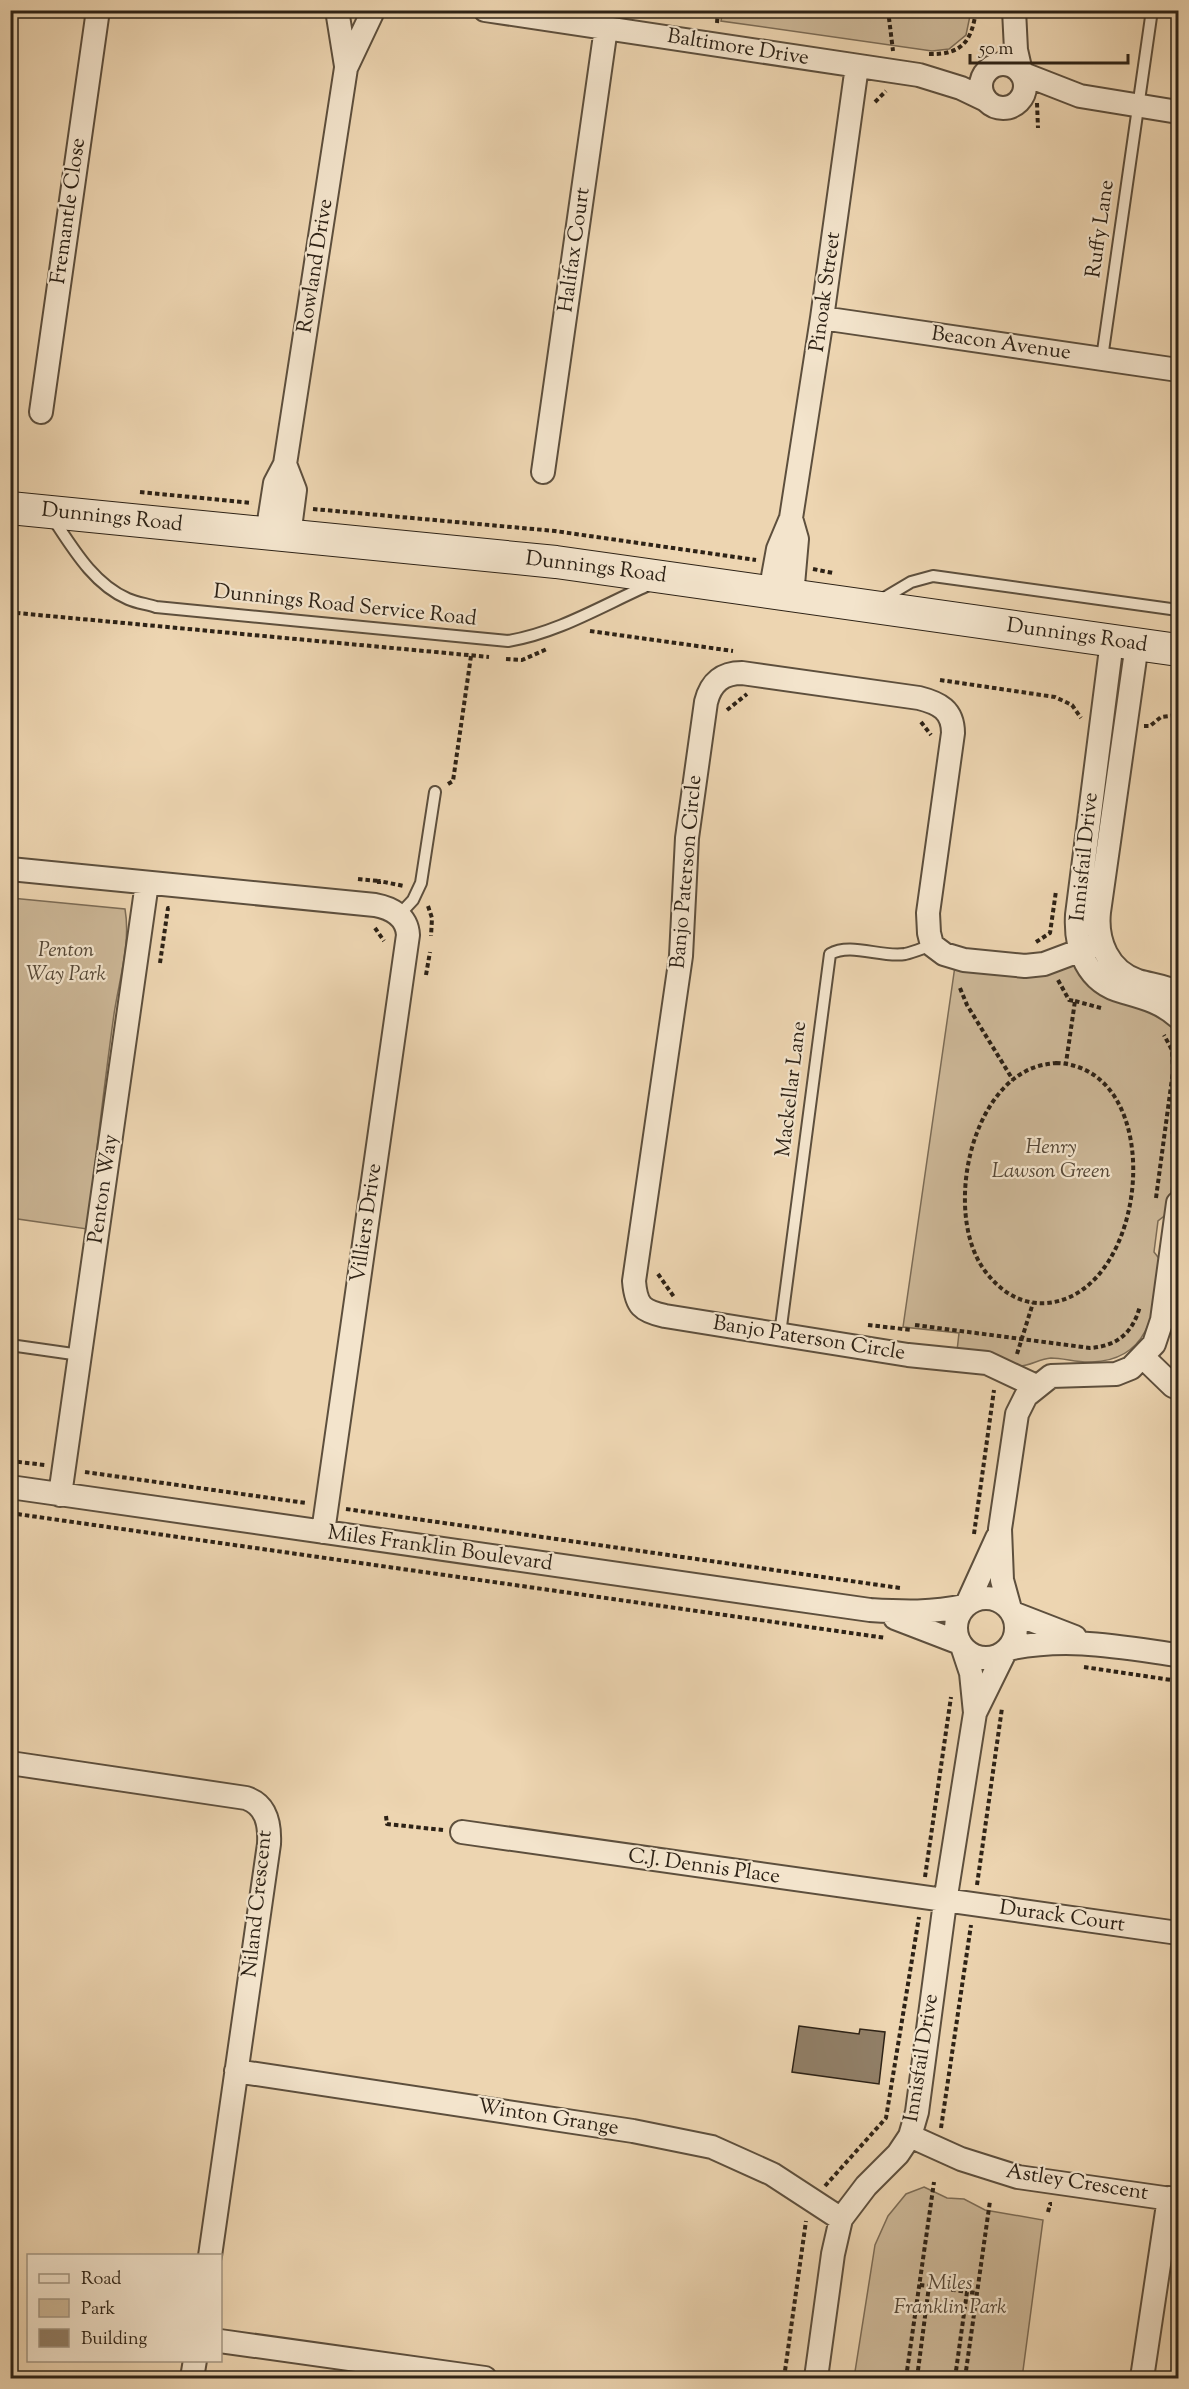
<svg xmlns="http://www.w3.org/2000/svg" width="1189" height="2389" viewBox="0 0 1189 2389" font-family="'Sorts Mill Goudy',serif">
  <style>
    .green { fill: #ccb797; stroke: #7c6c56; stroke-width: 1.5 }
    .building { fill: #917f67; stroke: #2d2216; stroke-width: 1.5 }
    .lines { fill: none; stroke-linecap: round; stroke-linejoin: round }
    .lane-casing { stroke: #5d4f3d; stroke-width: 14 }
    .street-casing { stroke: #5d4f3d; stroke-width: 26 }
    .secondary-casing { stroke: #2d2216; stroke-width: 34 }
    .path { stroke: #2d2216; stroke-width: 4; stroke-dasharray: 4.5 3; stroke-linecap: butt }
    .lane { stroke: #f3e4cc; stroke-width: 10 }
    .street { stroke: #f3e4cc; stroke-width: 22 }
    .secondary { stroke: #f3e4cc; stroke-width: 32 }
    .labels { text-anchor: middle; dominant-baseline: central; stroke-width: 4.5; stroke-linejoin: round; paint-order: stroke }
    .street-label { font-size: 21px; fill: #2d2216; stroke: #f3e4cc }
    .park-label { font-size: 21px; font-style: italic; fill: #554736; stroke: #f3e4cc }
  </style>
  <rect width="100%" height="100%" fill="#edd5b1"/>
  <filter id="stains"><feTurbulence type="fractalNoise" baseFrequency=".00333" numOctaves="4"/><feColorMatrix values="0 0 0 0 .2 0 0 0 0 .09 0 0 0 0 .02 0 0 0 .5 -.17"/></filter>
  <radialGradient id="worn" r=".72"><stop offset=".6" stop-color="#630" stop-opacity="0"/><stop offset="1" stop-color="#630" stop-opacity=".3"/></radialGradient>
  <!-- green -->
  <path class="green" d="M723,10H971V11L966,35L949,49L932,51L721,21Z
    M11,898L125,909C131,943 119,980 114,1014C104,1086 96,1158 87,1229L11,1218Z
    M1070,965C1091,970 1168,1014 1178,1031V1096L1176,1097L1171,1133L1178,1142L1168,1213L1158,1221L1154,1252L1161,1261C1155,1307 1152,1360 1092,1362C1078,1363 1064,1358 1051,1358C1039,1359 1030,1366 1020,1366C1000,1366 977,1356 957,1351L959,1333L903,1327L955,966Z
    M924,2187L947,2198L964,2199L985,2210L1043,2220L1022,2378H854L875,2245L888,2216L906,2194Z"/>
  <!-- building -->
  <path class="building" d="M799,2026L859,2034L860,2029L885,2032L879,2084L792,2072Z"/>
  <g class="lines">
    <defs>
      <path id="lane" d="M1102,358L1152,10
        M52,517C72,547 93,584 128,599C137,603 147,604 156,607L508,641C558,633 605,604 651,584
        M879,601L911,582L933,576L1178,610
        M399,915L413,900L421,883L435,792
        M780,1334L830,954C851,942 881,958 905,954C914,952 923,948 932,945
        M10,1345L80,1355"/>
      <path id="street" d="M337,10L346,66
        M485,10L919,75L961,88L986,100
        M1014,10L1016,50L1021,72
        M981 86a22 22 0 1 1 44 0a22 22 0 1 1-44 0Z
        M1021,73L1080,96L1178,112
        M822,318L1178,370
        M41,412L98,10
        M285,464L295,490L289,536
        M543,472L606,28
        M791,518L797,539L792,596
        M267,534L275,483L285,464L346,68L373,11
        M770,593L778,549L791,518L822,318L857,66
        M1112,641L1077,915C1075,949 1087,983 1124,992C1145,998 1161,1002 1178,1017
        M1137,644L1099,912C1096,941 1108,971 1138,981C1152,985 1166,986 1178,993
        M10,869L375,905C391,908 407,916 408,935L323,1532
        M1143,1357L1173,1386L1178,1388
        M1036,1386L987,1363L908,1355L665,1316C642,1311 636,1306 634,1281L681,956L687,838L706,702C711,682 723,673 742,673L919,698C939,703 953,710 953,733L928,913L929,933L932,945L944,954L964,960L1025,966L1044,964L1100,943
        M10,1487L870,1610C903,1612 933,1613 964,1606
        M60,1495L147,883
        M956 1628a30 30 0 1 1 60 0a30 30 0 1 1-60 0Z
        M967,1604L997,1538
        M1010,1609L1002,1580L1000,1529L1017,1414L1026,1396L1051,1376L1116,1374L1131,1368L1154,1344L1162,1320L1178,1203
        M1013,1613L1075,1637
        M895,1618L960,1643
        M1008,1649C1067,1636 1120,1647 1178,1655
        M975,1713L1005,1652
        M10,1763L246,1798C267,1805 270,1825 269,1844L210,2256
        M462,1832L1178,1933
        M236,2071L633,2131L712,2147L772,2174L841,2219
        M910,2136L961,2159L1018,2177L1178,2200
        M220,2341L485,2378
        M192,2378L195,2360
        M816,2378L833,2254L841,2219L866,2186L898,2154L910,2136L917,2112L945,1902L975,1713L971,1673L962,1646
        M1142,2378L1169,2198"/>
      <path id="secondary" d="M10,508L556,562L1178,650"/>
    </defs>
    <!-- lane casing -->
    <use href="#lane" class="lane-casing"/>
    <!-- street casing -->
    <use href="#street" class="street-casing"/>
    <!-- secondary casing -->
    <use href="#secondary" class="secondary-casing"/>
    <!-- path -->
    <path class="path" d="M888,10L893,51
      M717,23L718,10
      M929,54C962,55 972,41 976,10
      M875,102L886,91
      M1037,103L1038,128
      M140,492L252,503
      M313,509L555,531L756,560
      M813,569L833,573
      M10,618L17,613L489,657
      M590,631L733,651
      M506,659L522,660L547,649
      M940,680L1055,697L1072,705L1081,718
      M727,710L747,694
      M921,722L931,735
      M1144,726H1150L1161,717L1178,715
      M448,784L453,781L471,656
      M358,879L379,881
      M379,884V881L404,886
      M428,906L432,918L431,936
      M375,928L384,941
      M1036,942L1050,933L1056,891
      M160,963L168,908H170
      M426,975L430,952
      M1058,980L1069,1000L1075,1001L1066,1063
      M960,988L967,1005L1013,1080
      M1075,1001L1101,1008
      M1056,1063C1170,1067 1150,1294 1047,1303C1020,1305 1000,1291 985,1271C946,1219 966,1102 1026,1071C1035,1066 1046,1064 1056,1063Z
      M1156,1198L1173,1071L1172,1050L1164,1035
      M658,1274L674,1297
      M868,1325L912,1330
      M915,1325L1090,1348C1117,1346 1133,1333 1140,1306
      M1017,1354L1033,1303
      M10,1461L45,1465
      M85,1472L306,1503
      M346,1509L900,1588
      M10,1513L886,1638
      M974,1534L994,1390
      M1084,1667L1178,1681
      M386,1816L387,1824L443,1830
      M925,1877L951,1697
      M977,1885L1002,1708
      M941,2128L971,1925
      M825,2186L886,2118L919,1917
      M1048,2212L1050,2204H1052
      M929,2286L967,2292
      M784,2378L806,2221
      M906,2378L934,2182
      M917,2378L929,2286L919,2285
      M955,2378L967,2292L977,2293
      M965,2378L990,2201"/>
    <!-- lane -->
    <use href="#lane" class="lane"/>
    <!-- street -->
    <use href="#street" class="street"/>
    <!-- secondary -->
    <use href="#secondary" class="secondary"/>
  </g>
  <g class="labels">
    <!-- street labels -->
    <g class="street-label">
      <text transform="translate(738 48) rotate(9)">Baltimore Drive</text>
      <text transform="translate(69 211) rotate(-82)">Fremantle Close</text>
      <text transform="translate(1101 229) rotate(-82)">Ruffy Lane</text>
      <text transform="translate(575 250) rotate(-82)">Halifax Court</text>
      <text transform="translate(316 266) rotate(-81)">Rowland Drive</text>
      <text transform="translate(826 292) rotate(-82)">Pinoak Street</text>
      <text transform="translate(1001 344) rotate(8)">Beacon Avenue</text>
      <text transform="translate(112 518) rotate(6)">Dunnings Road</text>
      <text transform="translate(596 568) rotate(7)">Dunnings Road</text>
      <text transform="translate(345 606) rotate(6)">Dunnings Road Service Road</text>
      <text transform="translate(1077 636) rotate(8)">Dunnings Road</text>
      <text transform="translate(1085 857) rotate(-84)">Innisfail Drive</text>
      <text transform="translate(687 872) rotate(-85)">Banjo Paterson Circle</text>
      <text transform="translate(792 1089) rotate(-83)">Mackellar Lane</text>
      <text transform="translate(104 1189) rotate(-82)">Penton Way</text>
      <text transform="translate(367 1223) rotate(-82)">Villiers Drive</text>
      <text transform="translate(809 1339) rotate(9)">Banjo Paterson Circle</text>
      <text transform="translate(440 1549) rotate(8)">Miles Franklin Boulevard</text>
      <text transform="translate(704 1867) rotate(8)">C.J. Dennis Place</text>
      <text transform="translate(258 1904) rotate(-84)">Niland Crescent</text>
      <text transform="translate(1062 1917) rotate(8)">Durack Court</text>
      <text transform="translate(922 2058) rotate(-81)">Innisfail Drive</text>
      <text transform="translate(548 2118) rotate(9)">Winton Grange</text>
      <text transform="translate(1077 2183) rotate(9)">Astley Crescent</text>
    </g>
    <!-- park labels -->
    <g class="park-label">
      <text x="66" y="951">Penton<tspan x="66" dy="24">Way Park</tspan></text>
      <text x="1051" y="1148">Henry<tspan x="1051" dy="24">Lawson Green</tspan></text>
      <text x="950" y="2284">Miles<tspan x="950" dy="24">Franklin Park</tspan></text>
    </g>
  </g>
  <!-- margin -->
  <rect width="1189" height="2389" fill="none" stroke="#edd5b1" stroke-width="36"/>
  <rect x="12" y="12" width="1165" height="2365" fill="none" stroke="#2d2216" stroke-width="3"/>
  <rect x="18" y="18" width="1153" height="2353" fill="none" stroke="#2d2216" stroke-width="1.5"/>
  <!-- legend -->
  <rect x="27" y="2254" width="195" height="108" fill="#f3e4cc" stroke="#a49683" stroke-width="1.5"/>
  <rect x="39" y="2274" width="30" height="9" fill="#f3e4cc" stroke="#a49683" stroke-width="1.5"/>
  <text x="81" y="2284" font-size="18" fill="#2d2216">Road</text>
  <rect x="39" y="2299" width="30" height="18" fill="#ccb797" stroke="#a49683" stroke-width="1.5"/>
  <text x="81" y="2314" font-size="18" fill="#2d2216">Park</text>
  <rect x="39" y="2329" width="30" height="18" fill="#917f67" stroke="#a49683" stroke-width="1.5"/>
  <text x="81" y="2344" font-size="18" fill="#2d2216">Building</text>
  <!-- scale -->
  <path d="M970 54v9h158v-9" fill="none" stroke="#2d2216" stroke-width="3"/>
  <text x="979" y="54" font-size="18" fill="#2d2216" stroke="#f3e4cc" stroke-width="4.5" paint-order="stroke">50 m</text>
  <rect width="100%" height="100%" filter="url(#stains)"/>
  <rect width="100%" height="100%" fill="url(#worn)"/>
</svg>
